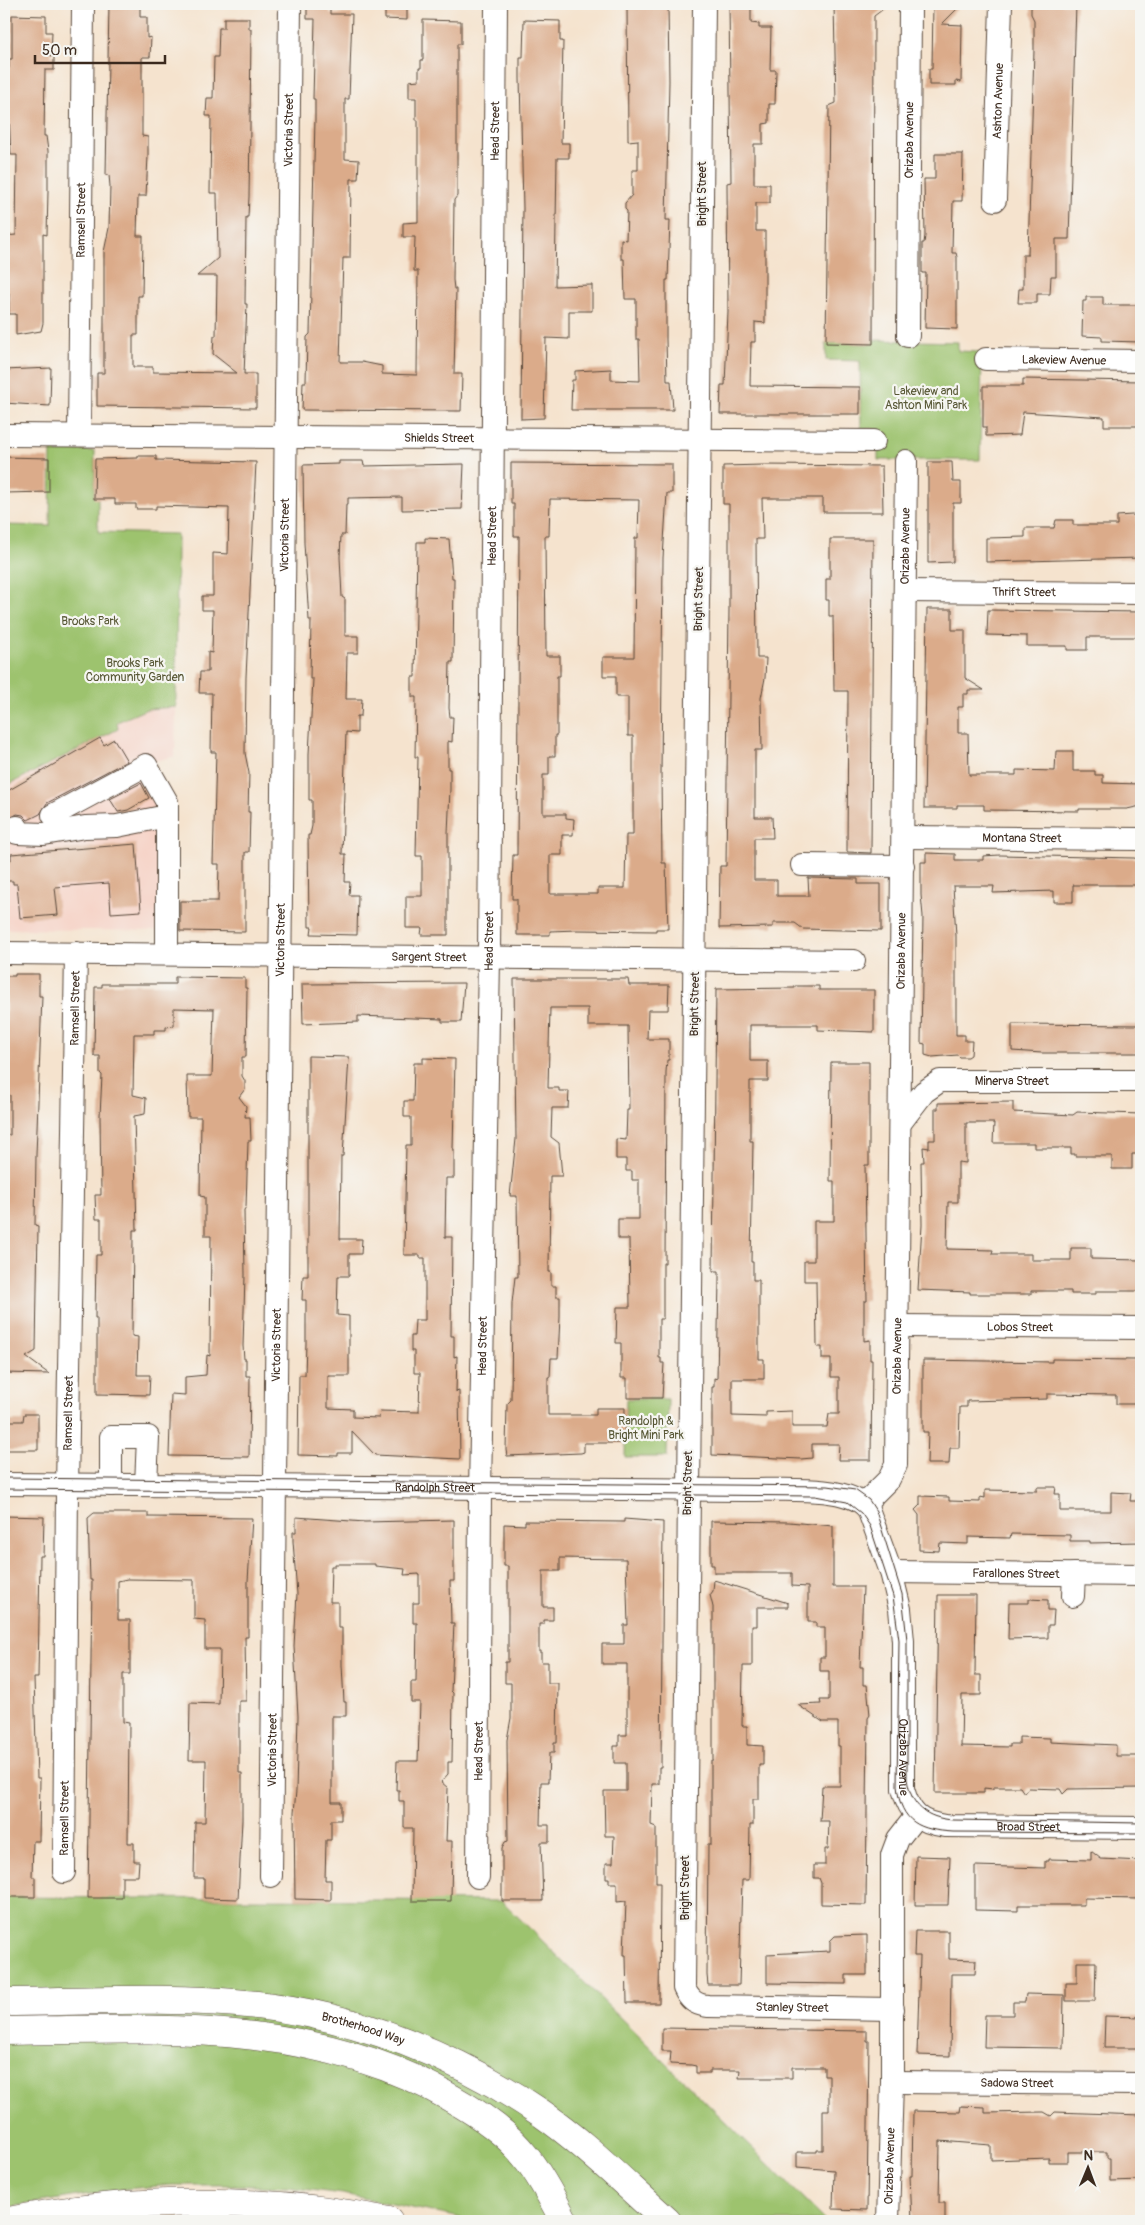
<svg xmlns="http://www.w3.org/2000/svg" width="1145" height="2225" viewBox="0 0 1145 2225" font-family="Pangolin,sans-serif">
  <style>
    .built { fill: #f6d1c5 }
    .green { fill: #9dc36e; stroke: #6c7646 }
    .building { fill: #dbab8a; fill-rule: evenodd }
    .lines { fill: none; stroke-linecap: round; stroke-linejoin: round }
    .minor-casing { stroke: #574638; stroke-width: 24 }
    .major-casing { stroke: #574638; stroke-width: 29 }
    .minor { stroke: #fff; stroke-width: 22 }
    .major { stroke: #fff; stroke-width: 28 }
    .tram { stroke: #3b2a1e; stroke-width: 1 }
    .labels { text-anchor: middle; dominant-baseline: central; stroke-width: 4.5; stroke-linejoin: round; paint-order: stroke }
    .street-label { font-size: 12px; fill: #3b2a1e; stroke: #f6f6f2 }
    .park-label { font-size: 12px; fill: #585836; stroke: #f6f6f2 }
  </style>
  <rect width="100%" height="100%" fill="#f6f6f2"/>
  <filter id="ink" filterUnits="userSpaceOnUse"><feTurbulence type="fractalNoise" baseFrequency=".02" numOctaves="2"/><feDisplacementMap in="SourceGraphic" scale="10" xChannelSelector="R" yChannelSelector="G"/><feConvolveMatrix kernelMatrix="1 2 1 2 8 2 1 2 1" color-interpolation-filters="sRGB"/></filter>
  <filter id="wash" filterUnits="userSpaceOnUse"><feTurbulence type="fractalNoise" baseFrequency=".0096" numOctaves="4" result="noise"/><feDisplacementMap in="SourceGraphic" scale="20" xChannelSelector="R" yChannelSelector="G"/><feGaussianBlur stdDeviation="1.12" result="paint"/><feColorMatrix in="noise" values="0 0 0 0 0 0 0 0 0 0 0 0 0 0 0 0 0 1.4 0 .05"/><feComposite in="paint" operator="in"/></filter>
  <g filter="url(#wash)">
    <rect width="100%" height="100%" fill="#f5e3ce"/>
    <!-- built -->
    <path class="built" d="M176,707L175,756L151,762L170,801V931L4,929V787L118,729L117,722L147,709Z"/>
    <!-- green -->
    <path class="green" d="M873,340L958,342V351L982,352L980,460H878V429L861,428L860,361L826,360V343L872,344Z
      M51,449L95,451L94,498L98,499V532L177,534L176,707L147,709L117,722L118,729L4,787V525L50,526Z
      M626,1399H668L667,1457H625Z
      M4,1897L502,1901L826,2221H476L343,2194L286,2187L229,2185H171L114,2190L4,2208Z"/>
    <g id="blocks">
      <!-- building -->
      <path class="building" d="M109,4H140V17H147V38L151,37L150,57H142V136L148,137V156L146,196H138L137,236H143L142,296H138V335H133V367H153V372L237,373L213,354L214,336H216L217,276H197L218,258L217,193H210L211,116H206L207,98H213L214,57H218L219,28H224V18H249V29H251L250,126L249,197L248,217H246L245,304H247L244,374H256V408L97,406V373H104V252L109,228L110,186L109,175H106Z
        M307,4H330V14H352L349,99H345V159L359,160L358,179H351L350,258H343L340,362H362L382,366V374L417,375L418,271H414L415,237H403V223L418,222V120H416V98H409V81L419,80V68H421V60H423V20L461,21V44H457V196L454,200L453,280L454,289H456L454,374H462L461,411L302,410L303,382H306L307,337L310,334L315,118V99H313L315,19H307Z
        M627,4H668L669,81L666,220H670L668,280H666V339L667,381H671L673,410H571L572,380H575V371L611,369V380L640,381L639,339H636V299H625L624,259H621V239L626,240L627,211L625,209V203L632,195V170H638V140L628,141V138Z
        M729,4H751V23L759,24V28H771L770,70H776L775,104H769V123L763,124V144H754V184H770V203H756V231H765V323L755,322V342H751L750,386L860,387V414H720L721,385H725L728,312L727,183L731,182Z
        M834,4H890L874,16L873,344L826,343L829,106L836,103Z
        M933,4H962L942,24L962,25L961,82L956,81V85H929V69H932Z
        M1034,4H1076L1069,239H1056V276H1051L1050,294H1037V303H1018L1019,289H1023V255H1028L1034,50V20L1031,14V8Z
        M385,6H407V20L385,19Z
        M12,15L46,16V32H52L51,56H54V70H45L44,136H46L48,151V191L47,235L43,234V323L41,331L16,335V314H9V294H4V236L16,235L17,155H11L9,115H4V67L9,68V59H12Z
        M524,20L560,21V41H563L561,143H569V158H557L555,286L592,285V311H569V339L546,338L544,418L521,419V415L523,208L520,78V57H523Z
        M935,154H963L962,201H953L952,253H956L957,257V329L925,328L926,273H922V243H924L925,236L924,179H935Z
        M1086,297H1103V305H1141V342L1102,341V337L1082,336L1083,301H1086Z
        M51,368L50,406L4,403V370Z
        M1023,379L1141,381V426H1104V417L1023,412L1020,435L986,436V427H983V386H1023Z
        M138,456H156V460L256,462L246,677L245,753L249,773L248,812H250L249,852H245V932L180,931V901H218L219,864H213L216,752H211L212,693H199L200,672H208V652L212,653L213,610H202V596H213V553L228,554L229,508L156,506V509H136V504H115V499H94L95,459L138,458Z
        M4,457L49,458V492L4,493Z
        M339,461H363L364,466L464,464L462,509L402,510V497L348,498V504H346L345,535H341L340,557L342,597L345,599V636H358V653H347L346,699H362L361,716H357V733L346,732L342,854H346L345,882H350L349,895H358L357,935L311,934L312,927H309L308,835H310L312,826V800H309V754L313,679H310L311,620H309L304,543L303,465L339,464Z
        M928,462H952L953,482H961V503H953V562L928,563Z
        M511,463L672,464V493H667L663,558L661,776L662,863H666L668,929H656V931L577,930L550,931V935H517V899H512L513,855H517L519,536H514V504H511ZM550,499L639,500L638,538H635L634,657H603V676H616V697H628V736H633V835H626L625,888H598V894H550V855H562V835H573L574,819L566,818V814H543V775H549V756H555V735H557V676H560V656H546L545,536H549Z
        M763,465L882,466L883,512H823V498H762L763,539H756L757,658H766L765,678L761,698L762,750H755V817H772L773,838H754V880H777V896H809L808,878L858,879V884H881V931L803,929L795,923H773V927L719,928L720,866H726L729,609V504H723V466Z
        M1132,515L1137,516V529H1141V558L986,562V538L1025,537V528H1054L1056,520H1073V525H1117V516Z
        M425,538L449,539L452,578H454L453,662H450L449,708L450,717H453L452,742L448,741V769H450V789L448,833V935H421L422,928H406V896H422V856H416L418,757H415L416,697H412V677H415L417,542H425Z
        M830,539H873L871,853L847,852L848,691H834L833,616H829V600H826V579H830Z
        M927,609H952V630H965V678L984,690H968V694H963V707H958V733H968L969,775H1016V770L1055,771L1056,751H1073V771H1095V775H1103V783L1141,784V806L1127,809H1079V811L984,810V805H957V808H924Z
        M988,610L1141,612V637H1087V650H1067V646H1027V636L987,635Z
        M100,738L104,745L114,739L127,761L47,803L40,814L28,820L23,815L17,814L4,822V793Z
        M141,783L149,798L128,810L118,812L110,799Z
        M136,844L141,911L111,913L109,883L55,887L58,915L20,918L17,884H13V881H4V860H11V854Z
        M926,853L955,854V860H983V856L1000,855L1134,858L1141,860V885H1073V902H1054V891L993,893L994,886H953L956,936V1035H965V1041H972L971,1055L968,1057H960L958,1055L932,1057L925,1055V1044L921,1043L923,916L921,895V862H926Z
        M15,974H39V996H42L36,1155L35,1225L38,1226L36,1351L26,1357L49,1374L4,1373V1135H10V1095H5L6,996H4V976H15Z
        M175,977L245,978V988H247L246,1057H242V1076L245,1081V1089L239,1097L246,1106L245,1117H250L251,1141H248L246,1207L244,1210L245,1275L243,1346L244,1359H246V1376H250L249,1457L169,1456L171,1394L185,1395V1377L206,1375L207,1355L210,1356L211,1236H205V1197L200,1196L201,1117H188L187,1076H212L214,1009L174,1008V1026L166,1027V1030H154V1034H134L133,1095L146,1098L145,1114L134,1116L137,1230H133V1235L132,1336L138,1337L137,1375H150L149,1395L97,1394V1318H95L96,1255H101V1219H96L95,1195H101L100,1116L102,1075L100,1073V1056H94L95,987H102V984H175Z
        M514,979H628L629,985H669L668,1010H648L647,1039H669V1060H667L666,1072L665,1263H663V1319H659V1358H661V1363H664L662,1398H627V1378H621V1343H616L617,1307H630L629,1239H618V1219H639V1180H632V1171H626V1159H616V1139L626,1140L627,1110H629L628,1026H588V1008H550L548,1088H559V1091H569L568,1108H552L551,1137L559,1143L562,1176H550L549,1272H551V1286H556V1297H560V1317L558,1358H551L550,1377H548V1415H596V1408H625L624,1443H584V1452L581,1453L507,1456L506,1450L507,1404L511,1400L512,1303L515,1277H518L517,1196H510L516,1139Z
        M464,983L461,1022H442V1019L358,1016V1022L303,1024L302,984Z
        M795,986H819V990H874V1032L818,1030V1025H750V1061H768V1081H750V1141H753L751,1262H753V1280H759V1359H764V1379H732V1416L766,1417V1412L792,1411V1427H827L829,1414H839V1377H831V1359H822V1347H817L816,1281H804V1261H814V1221H834V1181H830L831,1062H869V1165H865L867,1301H864V1341L870,1340V1360H872L871,1460H838L839,1444H812V1458L801,1459L712,1455V1387H714V1378L717,1379L719,1280V1271H713L716,989L795,988Z
        M1012,1024L1141,1025V1053H1042L1012,1051Z
        M308,1056L349,1057L343,1156H341L340,1239H362L361,1254H349V1276H338L337,1315L349,1316V1376H328V1408L353,1409V1417L379,1418L380,1411L419,1412L420,1373H414V1351H411V1336H414L415,1320H425V1258H420V1255H404L406,1145H411V1117H404V1101H413L414,1063H423V1058L455,1059L453,1149H454V1178H446L445,1237H452L451,1336H454V1357L457,1356L456,1392L459,1391L460,1459L375,1455L352,1431V1453H338V1456L298,1455L299,1375H305L306,1343V1300H302L303,1276H308Z
        M1013,1102V1112L1073,1115L1077,1112L1141,1114V1154H1132V1169H1112V1156H1075V1154H1071V1148H1034V1143H993L994,1123H966V1163L958,1162V1202H948L947,1249L993,1250L992,1254H1031V1260H1071V1248H1091V1259L1141,1260V1291H1096V1294H1071V1291H1031V1294H970V1292L918,1290L922,1225L921,1162H924L923,1147L929,1148V1140H935V1109H938V1103Z
        M1052,1359L1136,1360V1362H1141V1404H1116V1395L1047,1394V1399L967,1401V1407H960L959,1448H950L949,1464H927L928,1432H923V1360L1052,1362Z
        M24,1414H38V1450H4V1421H23Z
        M1037,1487H1056L1055,1494H1060V1511H1111V1492L1131,1493L1130,1501H1141V1542L1090,1543V1541H1070V1535L1011,1534L1010,1538L968,1537V1544L940,1543L939,1551L919,1550V1515L915,1510L920,1505V1496L949,1497V1501L980,1502V1497L985,1498V1490L1037,1491Z
        M94,1513H148V1517L252,1518L248,1581V1637H245L246,1701H239V1773H242V1820L238,1899L204,1898V1878H194L195,1822H205L206,1760H189L190,1703L219,1704L220,1649H205V1620L194,1619V1580L127,1579L118,1581V1620H130V1674H123V1722L129,1723L128,1843H134V1861H139L138,1876H122V1898H88L92,1580H90L88,1518Z
        M4,1516L44,1517L43,1556H40L38,1678H34L37,1778H40L39,1841H33L32,1877H35V1897H4V1600H6V1572H4Z
        M296,1517L365,1522L454,1520V1581H450L451,1623H454L451,1691L453,1693L452,1762H448V1774L441,1782L448,1788L446,1841H452L451,1901H412L413,1828H404V1801H399V1790H396L397,1761H418L420,1702H411V1682H416L417,1623H413V1603H419V1574L404,1575L405,1569L375,1566V1564H335V1566H331L330,1602H338V1628H342V1665L344,1702H346V1716H332V1802H341V1820H331V1840H326L325,1880H331V1900L295,1899L294,1812L296,1791L298,1716L294,1646L297,1594L293,1541V1532H296Z
        M624,1519L663,1522L661,1767H659V1784H652L651,1825L656,1827V1883H660L659,2003H627L626,1955H624L626,1901L617,1902V1883H609V1878H606V1863H613L614,1836H605L604,1791H626V1763H614V1746H619V1735H627V1664H602V1644H624V1625H628L626,1559L560,1558V1571H543V1607H553V1620H544V1624H539V1652H541V1662H548V1683H558L557,1743H554V1753H549L548,1782H541L540,1825H549V1842H541L543,1901H502V1848L505,1842L508,1841L507,1740L511,1718V1683H505V1662H508V1566H504V1524L525,1525V1521L624,1522Z
        M711,1521L789,1522L833,1526V1587H863L860,1667H863V1685H867L870,1715L868,1718L866,1905L821,1904V1883L819,1878H814V1865H825V1849H828L829,1821H820L822,1786H840V1746H838V1722H823L798,1705L821,1704L820,1700H829V1671H820V1657H825V1627H816V1622H808V1587L792,1586V1573H714V1565H711Z
        M714,1580L788,1603V1607H757V1626H752V1666H743L742,1726H747V1745L763,1746V1765H759V1799H753V1825H750L749,1880H742L739,1985H708L707,1975L708,1844H711V1760H713V1607L710,1595L713,1591Z
        M938,1595H976L975,1675H981V1695H962L961,1746L1010,1747V1744H1019V1737L1050,1738V1742L1116,1745V1756H1141V1788L1068,1789L1063,1794L1060,1789L1028,1788L1024,1793L1020,1787H993V1789L984,1788V1793H935Z
        M1029,1599L1048,1600V1610H1054L1053,1625H1048V1638L1008,1639L1009,1603H1029Z
        M1091,1851L1101,1859L1141,1861V1899L1084,1898V1905H1018V1911L975,1910V1866L1045,1868V1861H1048V1859L1091,1860Z
        M916,1856L950,1857L948,1905H915Z
        M915,1931H949V1959L976,1960L975,1974H951L950,2056L917,2055L920,1956H914Z
        M867,1935V1975H846V1984L767,1983V1954L830,1951V1941L835,1936Z
        M1077,1962H1096L1095,2001H1066V1983H1077Z
        M1026,1994L1064,1995L1063,2048L984,2047L985,2015H1013V2002H1025Z
        M1105,2016L1141,2017V2048H1104Z
        M662,2028L867,2031V2041H869L867,2210L833,2209L834,2170L797,2167V2152H817V2150H823V2110H829V2075H824V2067H792V2078H739L740,2070H710V2073H696V2066L691,2065L670,2064L671,2051H662Z
        M961,2106L985,2107V2113L1044,2112L1051,2116L1055,2112L1141,2115V2180L1110,2181V2158H1107V2152H1068V2162H1049V2158L991,2160V2145L940,2141L939,2203H945V2221H912L910,2176H912L913,2111L960,2112Z"/>
    </g>
  </g>
  <g filter="url(#ink)">
    <use href="#blocks" fill-opacity="0" stroke="#574638" stroke-width="1"/>
    <g class="lines">
      <defs>
        <g id="minor">
          <path id="s1" d="M704,4L684,1988C689,1999 695,2005 708,2006L893,2009"/>
          <path id="s2" d="M995,200L1001,4"/>
          <path id="s3" d="M908,336L910,4"/>
          <path id="s4" d="M986,359L1141,361"/>
          <path id="s5" d="M4,435L874,441"/>
          <path id="s6" d="M79,435L83,4"/>
          <path id="s7" d="M905,591L1141,593"/>
          <path d="M53,815L146,765L167,802V954"/>
          <path d="M17,827V833L44,834L85,827L117,826L167,816"/>
          <path id="s8" d="M903,837L1141,839"/>
          <path d="M802,865L903,866"/>
          <path id="s9" d="M4,953L854,961"/>
          <path id="s10" d="M901,1122L924,1092L940,1081H1141"/>
          <path id="s11" d="M899,1326L1141,1328"/>
          <path id="s12" d="M4,1484L743,1490C774,1491 848,1483 868,1509L891,1572L900,1609L903,1641V1789C910,1814 919,1822 945,1826L1141,1828"/>
          <path d="M111,1485V1437H148L146,1485"/>
          <path id="s13" d="M864,1504L889,1479L896,1465L906,461"/>
          <path id="s14" d="M891,1572L1141,1575"/>
          <path d="M1073,1596L1074,1574"/>
          <path id="s15" d="M64,1872L67,1489L76,953"/>
          <path id="s16" d="M271,1876L290,4"/>
          <path id="s17" d="M478,1877L480,1493L489,957L496,4"/>
          <path id="s18" d="M892,2082L1141,2084"/>
          <path id="s19" d="M888,2221L892,2082V1855L898,1839L916,1816"/>
        </g>
        <g id="major">
          <path id="s20" d="M4,2002C88,2001 173,1996 257,2005C357,2016 458,2056 541,2113C587,2145 625,2184 667,2221"/>
          <path d="M4,2031C155,2029 315,2018 451,2098C478,2113 506,2132 525,2156C541,2176 553,2199 564,2221"/>
          <path d="M9,2221C134,2196 265,2197 389,2221"/>
        </g>
      </defs>
      <!-- minor casing -->
      <use href="#minor" class="minor-casing"/>
      <!-- major casing -->
      <use href="#major" class="major-casing"/>
      <!-- minor -->
      <use href="#minor" class="minor"/>
      <!-- major -->
      <use href="#major" class="major"/>
      <!-- tram -->
      <path class="tram" d="M4,1478L828,1486L855,1490L869,1500L876,1511L902,1594L907,1640V1779C911,1806 926,1818 953,1820L1141,1823
        M4,1489L815,1496L847,1502L861,1513L870,1526L893,1596L899,1640L897,1786C901,1823 920,1830 953,1832L1141,1833"/>
    </g>
  </g>
  <g class="labels">
    <!-- street labels -->
    <g class="street-label">
      <text stroke="none"><textPath href="#s2" startOffset="99">Ashton Avenue</textPath></text>
      <text stroke="none"><textPath href="#s16" startOffset="1746">Victoria Street</textPath></text>
      <text stroke="none"><textPath href="#s17" startOffset="1746">Head Street</textPath></text>
      <text stroke="none"><textPath href="#s3" startOffset="196">Orizaba Avenue</textPath></text>
      <text transform="translate(702 194) rotate(-90)">Bright Street</text>
      <text stroke="none"><textPath href="#s6" startOffset="215">Ramsell Street</textPath></text>
      <text stroke="none"><textPath href="#s4" startOffset="78">Lakeview Avenue</textPath></text>
      <text stroke="none"><textPath href="#s5" startOffset="435">Shields Street</textPath></text>
      <text stroke="none"><textPath href="#s16" startOffset="1341">Victoria Street</textPath></text>
      <text stroke="none"><textPath href="#s17" startOffset="1341">Head Street</textPath></text>
      <text stroke="none"><textPath href="#s13" startOffset="970">Orizaba Avenue</textPath></text>
      <text stroke="none"><textPath href="#s7" startOffset="119">Thrift Street</textPath></text>
      <text transform="translate(699 599) rotate(-89)">Bright Street</text>
      <text stroke="none"><textPath href="#s8" startOffset="119">Montana Street</textPath></text>
      <text stroke="none"><textPath href="#s16" startOffset="936">Victoria Street</textPath></text>
      <text stroke="none"><textPath href="#s17" startOffset="936">Head Street</textPath></text>
      <text stroke="none"><textPath href="#s13" startOffset="565">Orizaba Avenue</textPath></text>
      <text stroke="none"><textPath href="#s9" startOffset="425">Sargent Street</textPath></text>
      <text transform="translate(695 1004) rotate(-89)">Bright Street</text>
      <text stroke="none"><textPath href="#s15" startOffset="864">Ramsell Street</textPath></text>
      <text stroke="none"><textPath href="#s10" startOffset="129">Minerva Street</textPath></text>
      <text stroke="none"><textPath href="#s11" startOffset="121">Lobos Street</textPath></text>
      <text stroke="none"><textPath href="#s16" startOffset="531">Victoria Street</textPath></text>
      <text stroke="none"><textPath href="#s17" startOffset="531">Head Street</textPath></text>
      <text stroke="none"><textPath href="#s13" startOffset="160">Orizaba Avenue</textPath></text>
      <text stroke="none"><textPath href="#s15" startOffset="459">Ramsell Street</textPath></text>
      <text transform="translate(688 1483) rotate(-89)">Bright Street</text>
      <text stroke="none"><textPath href="#s12" startOffset="431">Randolph Street</textPath></text>
      <text stroke="none"><textPath href="#s14" startOffset="125">Farallones Street</textPath></text>
      <text stroke="none"><textPath href="#s16" startOffset="126">Victoria Street</textPath></text>
      <text stroke="none"><textPath href="#s17" startOffset="126">Head Street</textPath></text>
      <text stroke="none"><textPath href="#s12" startOffset="1122">Orizaba Avenue</textPath></text>
      <text stroke="none"><textPath href="#s15" startOffset="54">Ramsell Street</textPath></text>
      <text stroke="none"><textPath href="#s12" startOffset="1298">Broad Street</textPath></text>
      <text transform="translate(685 1888) rotate(-90)">Bright Street</text>
      <text stroke="none"><textPath href="#s1" startOffset="2100">Stanley Street</textPath></text>
      <text stroke="none"><textPath href="#s20" startOffset="362">Brotherhood Way</textPath></text>
      <text stroke="none"><textPath href="#s18" startOffset="125">Sadowa Street</textPath></text>
      <text stroke="none"><textPath href="#s19" startOffset="55">Orizaba Avenue</textPath></text>
    </g>
    <!-- park labels -->
    <g class="park-label">
      <text x="926" y="391">Lakeview and<tspan x="926" dy="14">Ashton Mini Park</tspan></text>
      <text x="90" y="621">Brooks Park</text>
      <text x="135" y="663">Brooks Park<tspan x="135" dy="14">Community Garden</tspan></text>
      <text x="646" y="1421">Randolph &amp;<tspan x="646" dy="14">Bright Mini Park</tspan></text>
    </g>
  </g>
  <!-- margin -->
  <rect width="1145" height="2225" fill="none" stroke="#f6f6f2" stroke-width="20"/>
  <!-- north arrow -->
  <g transform="translate(1088 2168) rotate(1)" stroke="#f6f6f2" stroke-width="4" paint-order="stroke">
  <path d="M0-4L9 19L0 12L-9 19Z" fill="#3b2a1e"/>
  <text y="-8" font-size="14" font-weight="bold" text-anchor="middle" fill="#3b2a1e">N</text>
  </g>
  <!-- scale -->
  <path d="M35 55v8h130v-8" fill="none" stroke="#3b2a1e" stroke-width="2.5"/>
  <text x="42" y="55" font-size="15" fill="#3b2a1e" stroke="#f6f6f2" stroke-width="4" paint-order="stroke">50 m</text>
</svg>
